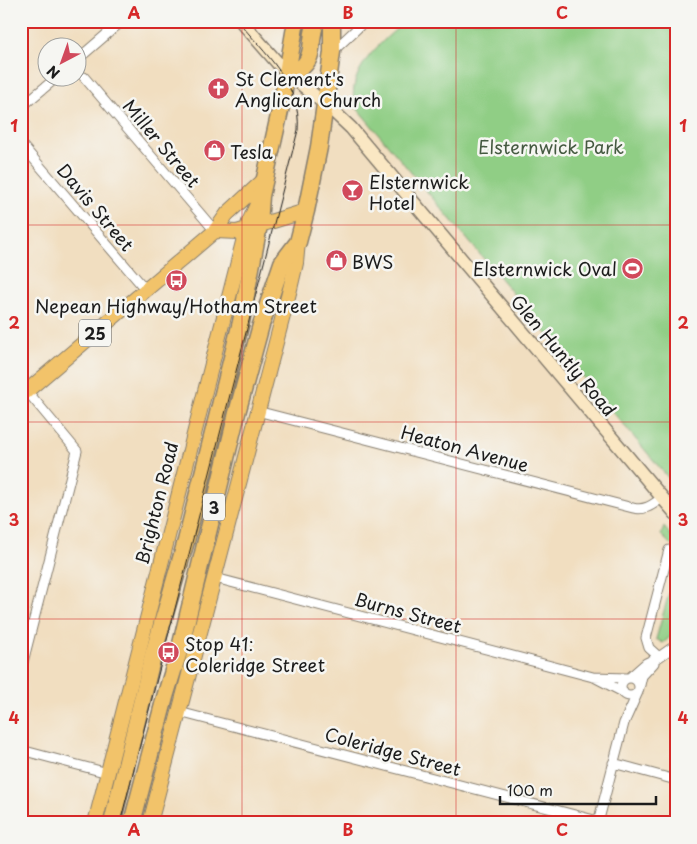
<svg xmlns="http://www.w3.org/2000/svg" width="697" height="844" viewBox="0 0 697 844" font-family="'Playpen Sans',sans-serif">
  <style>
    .green { fill: #90ce85; stroke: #567550 }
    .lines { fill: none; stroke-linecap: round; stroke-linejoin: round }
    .street-casing { stroke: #867d6e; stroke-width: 11 }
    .secondary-casing { stroke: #867d6e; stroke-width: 15 }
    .primary-casing { stroke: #867d6e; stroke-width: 16 }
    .highway-casing { stroke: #867d6e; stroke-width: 19 }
    .street { stroke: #fff; stroke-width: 9 }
    .secondary { stroke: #fae7c3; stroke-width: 12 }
    .primary { stroke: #f2c36a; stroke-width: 14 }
    .highway { stroke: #f2c36a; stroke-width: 16 }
    .tram { stroke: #1c1c1c; stroke-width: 1 }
    .grid { fill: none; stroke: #d62828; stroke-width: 1; stroke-opacity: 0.55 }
    .labels { text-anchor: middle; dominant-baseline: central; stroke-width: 5; stroke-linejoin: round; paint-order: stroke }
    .shield { fill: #f6f6f2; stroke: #5d5d5c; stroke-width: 1 }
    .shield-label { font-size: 16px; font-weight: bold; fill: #1c1c1c }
    .poi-label { font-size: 18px; fill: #1c1c1c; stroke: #f6f6f2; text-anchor: start }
    .street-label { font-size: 18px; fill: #1c1c1c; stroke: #f6f6f2 }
    .park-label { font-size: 18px; fill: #455a41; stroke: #f6f6f2 }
    .neatline { fill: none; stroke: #d62828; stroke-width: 2 }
    .grid-label { font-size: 16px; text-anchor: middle; font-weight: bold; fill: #d62828 }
  </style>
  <rect width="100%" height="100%" fill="#f6f6f2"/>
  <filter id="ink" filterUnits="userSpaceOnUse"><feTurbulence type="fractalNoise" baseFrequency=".02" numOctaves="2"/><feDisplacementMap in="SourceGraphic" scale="10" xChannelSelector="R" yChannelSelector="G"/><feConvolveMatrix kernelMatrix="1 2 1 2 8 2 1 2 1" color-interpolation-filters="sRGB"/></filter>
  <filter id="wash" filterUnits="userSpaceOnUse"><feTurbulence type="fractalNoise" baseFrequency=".0096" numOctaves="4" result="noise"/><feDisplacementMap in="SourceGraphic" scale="20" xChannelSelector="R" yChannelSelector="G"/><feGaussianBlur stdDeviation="1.12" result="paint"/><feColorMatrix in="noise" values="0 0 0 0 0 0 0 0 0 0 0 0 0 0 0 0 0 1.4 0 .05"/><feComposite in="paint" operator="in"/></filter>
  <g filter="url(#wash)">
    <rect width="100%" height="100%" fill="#f1dec0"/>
    <!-- green -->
    <path class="green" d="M406,21H676V487L355,106C345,71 382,41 406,21Z
      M664,527L676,542V550L661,535Z
      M676,568V632L663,643L656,639Z"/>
  </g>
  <g filter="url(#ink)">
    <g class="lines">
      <defs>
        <path id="street" d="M332,52L365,21
          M78,59L122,21
          M84,77L215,231
          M21,109L26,103L56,78
          M21,144L146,290
          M257,411L633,508C645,511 652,505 662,498
          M215,578L593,677L627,678
          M659,657L649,648L646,638L669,550
          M21,670L77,451L27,391
          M621 687a9 9 0 1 1 18 0a9 9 0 1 1-18 0Z
          M596,678L623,692
          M629,678L646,663L659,657L676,645
          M640,685L642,676L654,663
          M179,712L598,821
          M21,750L108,773
          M613,763L676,780
          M598,823L624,723L638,692"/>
        <path id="secondary" d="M241,21L282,68L333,111L351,128L676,514"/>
        <path id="primary" d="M215,231L237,232L306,211
          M21,396L215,231L227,214L264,180
          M95,823L243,242L249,222L259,200
          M150,823L290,289L296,263L298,242"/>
        <path id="highway" d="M288,74C294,71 301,69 305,64C315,53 309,34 317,21
          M112,823L153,655L186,541L241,322L259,225L261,196L282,102L296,21
          M132,823L165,697L180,648L237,413L261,325L282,263L298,242L306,211L319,147L325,104L332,52V21"/>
      </defs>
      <!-- street casing -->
      <use href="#street" class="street-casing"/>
      <!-- secondary casing -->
      <use href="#secondary" class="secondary-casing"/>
      <!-- primary casing -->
      <use href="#primary" class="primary-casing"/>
      <!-- highway casing -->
      <use href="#highway" class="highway-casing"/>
      <!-- street -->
      <use href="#street" class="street"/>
      <!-- secondary -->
      <use href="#secondary" class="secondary"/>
      <!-- primary -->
      <use href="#primary" class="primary"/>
      <!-- highway -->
      <use href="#highway" class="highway"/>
      <!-- tram -->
      <path class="tram" d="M120,823L298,130C302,85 264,53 238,21"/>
    </g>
  </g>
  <!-- grid -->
  <path class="grid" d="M242,21V823M456,21V823M21,225H676M21,422H676M21,619H676"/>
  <!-- icons -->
  <defs>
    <symbol id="church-disc" viewBox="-11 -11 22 22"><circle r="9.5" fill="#d1495b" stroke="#f6f6f2"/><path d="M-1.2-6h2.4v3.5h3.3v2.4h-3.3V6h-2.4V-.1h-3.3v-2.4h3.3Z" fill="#fff"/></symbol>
    <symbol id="shop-disc" viewBox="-11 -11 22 22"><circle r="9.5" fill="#d1495b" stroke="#f6f6f2"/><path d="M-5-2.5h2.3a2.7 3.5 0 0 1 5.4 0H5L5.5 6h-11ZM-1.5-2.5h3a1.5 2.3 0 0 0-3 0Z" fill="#fff"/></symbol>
    <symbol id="bar-disc" viewBox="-11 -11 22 22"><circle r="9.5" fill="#d1495b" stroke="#f6f6f2"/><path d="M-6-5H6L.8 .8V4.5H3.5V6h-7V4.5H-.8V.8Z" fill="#fff"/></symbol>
    <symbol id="stadium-disc" viewBox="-11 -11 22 22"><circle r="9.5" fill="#d1495b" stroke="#f6f6f2"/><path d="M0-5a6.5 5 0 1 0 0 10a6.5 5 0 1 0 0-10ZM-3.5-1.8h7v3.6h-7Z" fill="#fff"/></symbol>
    <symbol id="bus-disc" viewBox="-11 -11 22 22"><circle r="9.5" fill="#d1495b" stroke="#f6f6f2"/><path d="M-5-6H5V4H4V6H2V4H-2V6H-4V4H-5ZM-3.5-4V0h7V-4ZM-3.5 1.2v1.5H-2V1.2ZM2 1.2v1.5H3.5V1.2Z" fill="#fff"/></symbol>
  </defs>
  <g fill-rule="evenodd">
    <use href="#church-disc" x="206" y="76" width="25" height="25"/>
    <use href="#shop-disc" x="202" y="138" width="25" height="25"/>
    <use href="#bar-disc" x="340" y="178" width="25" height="25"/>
    <use href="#shop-disc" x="324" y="248" width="25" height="25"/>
    <use href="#stadium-disc" x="620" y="256" width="25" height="25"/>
    <use href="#bus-disc" x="164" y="268" width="25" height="25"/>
    <use href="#bus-disc" x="156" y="640" width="25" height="25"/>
  </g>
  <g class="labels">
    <!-- shield labels -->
    <g class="shield">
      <rect x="79" y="319.5" width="32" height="27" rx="4"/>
      <rect x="203" y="493.5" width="22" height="27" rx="4"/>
    </g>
    <g class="shield-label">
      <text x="95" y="333">25</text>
      <text x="214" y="507">3</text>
    </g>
    <!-- poi labels -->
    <g class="poi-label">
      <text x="235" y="78">St Clement's<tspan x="235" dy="21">Anglican Church</tspan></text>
      <text x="230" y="151">Tesla</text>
      <text x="369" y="181">Elsternwick<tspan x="369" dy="21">Hotel</tspan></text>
      <text x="352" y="261">BWS</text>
      <text x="617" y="268" text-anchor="end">Elsternwick Oval</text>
      <text x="176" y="305" text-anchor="middle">Nepean Highway/Hotham Street</text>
      <text x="185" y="643">Stop 41:<tspan x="185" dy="21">Coleridge Street</tspan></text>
    </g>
    <!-- street labels -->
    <g class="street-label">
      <text transform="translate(162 143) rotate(50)">Miller Street</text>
      <text transform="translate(96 207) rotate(50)">Davis Street</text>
      <text transform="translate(564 355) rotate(50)">Glen Huntly Road</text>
      <text transform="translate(465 448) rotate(15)">Heaton Avenue</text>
      <text transform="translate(156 503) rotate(-76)">Brighton Road</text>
      <text transform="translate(408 612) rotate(15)">Burns Street</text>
      <text transform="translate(393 751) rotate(15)">Coleridge Street</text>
    </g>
    <!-- park labels -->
    <g class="park-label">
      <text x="551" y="146">Elsternwick Park</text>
    </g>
  </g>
  <!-- margin -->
  <rect width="697" height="844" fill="none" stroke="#f6f6f2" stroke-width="55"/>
  <!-- north arrow -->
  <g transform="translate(62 62) rotate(221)"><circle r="24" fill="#f6f6f2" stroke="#9f9f9c"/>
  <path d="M0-4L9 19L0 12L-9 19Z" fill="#d1495b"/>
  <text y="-8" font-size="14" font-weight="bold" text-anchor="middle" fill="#1c1c1c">N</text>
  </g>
  <!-- scale -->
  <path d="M500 796v8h156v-8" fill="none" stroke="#1c1c1c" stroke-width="2.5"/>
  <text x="507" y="796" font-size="15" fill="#1c1c1c" stroke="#f6f6f2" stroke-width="4" paint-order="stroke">100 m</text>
  <rect x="28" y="28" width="642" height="788" class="neatline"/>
  <g class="grid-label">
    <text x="134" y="19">A</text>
    <text x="348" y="19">B</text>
    <text x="562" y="19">C</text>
    <text x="14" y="132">1</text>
    <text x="683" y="132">1</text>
    <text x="14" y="329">2</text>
    <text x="683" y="329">2</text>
    <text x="14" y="526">3</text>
    <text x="683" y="526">3</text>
    <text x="14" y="724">4</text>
    <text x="683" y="724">4</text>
    <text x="134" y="836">A</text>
    <text x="348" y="836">B</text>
    <text x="562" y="836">C</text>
  </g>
</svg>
